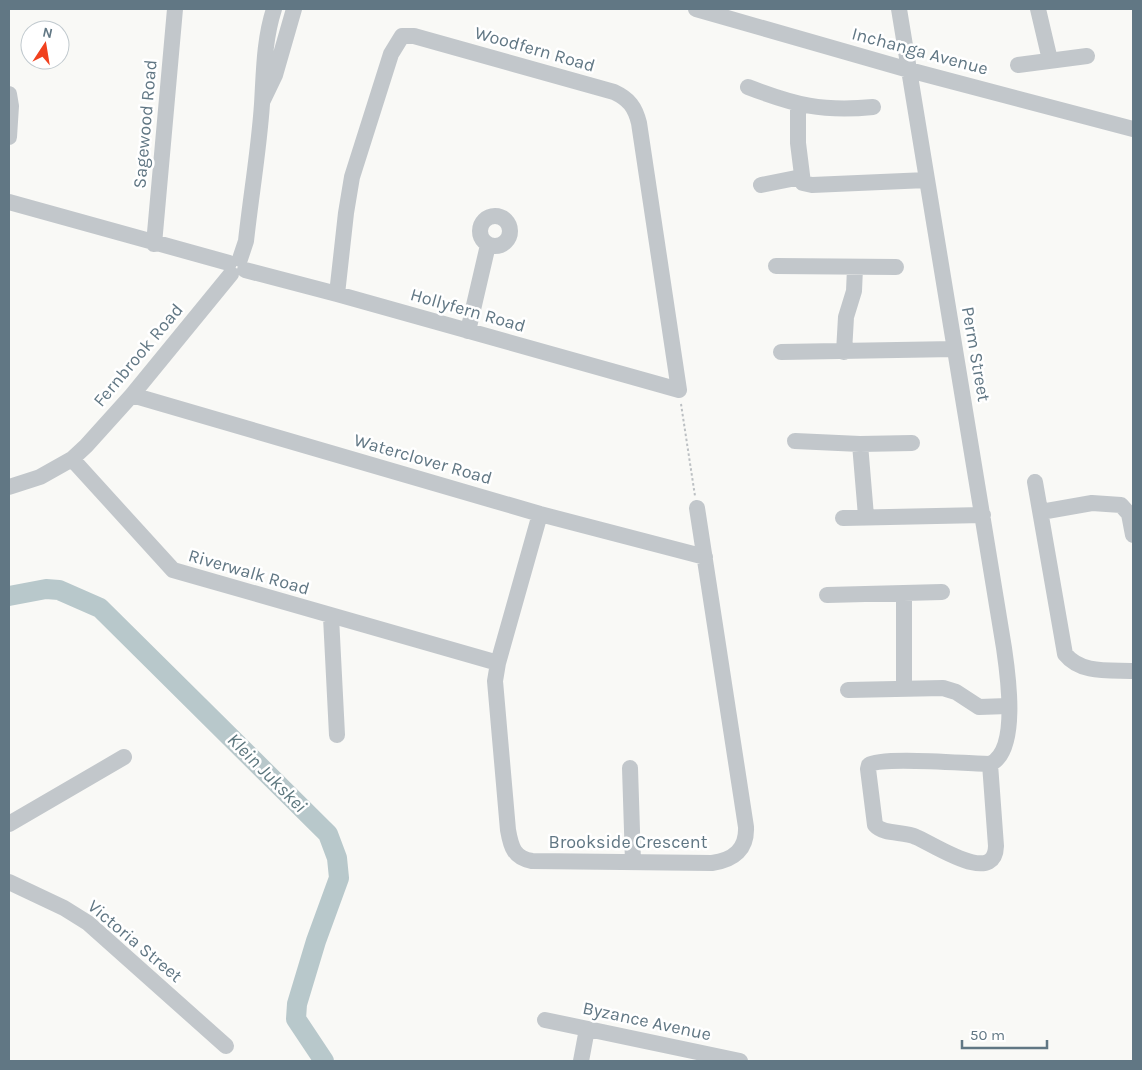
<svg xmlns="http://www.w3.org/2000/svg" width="1142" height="1070" viewBox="0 0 1142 1070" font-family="Karla,sans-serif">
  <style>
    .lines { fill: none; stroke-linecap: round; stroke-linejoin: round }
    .river { stroke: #b8c8cb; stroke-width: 20 }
    .path { stroke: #bcc0c3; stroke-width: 2; stroke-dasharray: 2.5 2.5; stroke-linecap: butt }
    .minor { stroke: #c2c7cb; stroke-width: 16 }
    .labels { text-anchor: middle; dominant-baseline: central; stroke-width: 5; stroke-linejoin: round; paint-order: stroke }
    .street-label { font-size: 18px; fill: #617784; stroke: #fff }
    .water-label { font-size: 19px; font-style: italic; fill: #5d777e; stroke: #fff }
  </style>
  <rect width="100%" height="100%" fill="#f9f9f6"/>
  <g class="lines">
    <!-- river -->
    <path class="river" d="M9,596L46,589L59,590L100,608L328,834L337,858L339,878L316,941L297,1004L296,1019L324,1061"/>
    <!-- path -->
    <path class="path" d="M681,404L695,496"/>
    <!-- minor -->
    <path class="minor" d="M696,9L909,70L1133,129
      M899,9L1004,648C1008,675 1019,751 990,764C969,764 882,756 869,765L868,769L875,825C884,835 904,831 916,837C932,843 995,887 996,846L990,764
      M1038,9L1050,60
      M1018,65L1087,56
      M748,87C795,105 822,112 873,107
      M9,94L11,106L9,137
      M263,100L275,75L294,9
      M798,105V143L803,183L812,185L927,180
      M761,185L801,177
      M9,202L229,263
      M480 231a15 15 0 1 1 30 0a15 15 0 1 1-30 0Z
      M154,244L175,9
      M240,259L246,241C251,195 259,149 262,104C264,71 264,40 274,9
      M776,266L896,267
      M245,270L337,294L679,390L639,123C635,107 629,99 614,92L414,36H402L391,54L352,177L346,213L337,294
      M468,331L488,245
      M781,352L955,349
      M844,352L846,317L854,291L855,268
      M132,395L540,514L705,557
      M795,441L860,444L912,443
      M860,444L866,516
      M72,459L173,570L498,663
      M1035,482L1065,654C1081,674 1109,670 1133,671
      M9,487L40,477L72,459L86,446L132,395L231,274
      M1041,512L1092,503L1121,505L1129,514L1133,535
      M540,514L498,663L495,681L508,830C511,847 514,858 532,861L712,863C734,860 747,849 746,827L697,508
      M843,518L983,515
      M904,593V688
      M827,595L942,592
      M331,617L337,735
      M848,690L943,688L956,692L979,707L1008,706
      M630,768L633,862
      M9,824L124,757
      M9,882L64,908L88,923L226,1046
      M545,1020L740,1061
      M581,1061L587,1029"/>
  </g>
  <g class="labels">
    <!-- street labels -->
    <g class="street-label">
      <text transform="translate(535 49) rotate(16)">Woodfern Road</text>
      <text transform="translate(920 51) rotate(15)">Inchanga Avenue</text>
      <text transform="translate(145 124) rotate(-85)">Sagewood Road</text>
      <text transform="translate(468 310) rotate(16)">Hollyfern Road</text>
      <text transform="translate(976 354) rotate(80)">Perm Street</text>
      <text transform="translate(138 355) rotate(-50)">Fernbrook Road</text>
      <text transform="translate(423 459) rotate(16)">Waterclover Road</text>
      <text transform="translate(249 572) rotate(16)">Riverwalk Road</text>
      <text x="628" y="842">Brookside Crescent</text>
      <text transform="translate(135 941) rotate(40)">Victoria Street</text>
      <text transform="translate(647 1021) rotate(12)">Byzance Avenue</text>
    </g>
    <!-- water labels -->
    <g class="water-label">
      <text transform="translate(267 773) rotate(45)">Klein Jukskei</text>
    </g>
  </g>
  <!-- border -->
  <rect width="1142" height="1070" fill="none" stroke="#617784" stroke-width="20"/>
  <!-- north arrow -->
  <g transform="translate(45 45) rotate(12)"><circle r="24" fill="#ffffff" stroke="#c0c9ce"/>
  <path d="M0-4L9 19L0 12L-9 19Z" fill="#f1411e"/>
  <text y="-8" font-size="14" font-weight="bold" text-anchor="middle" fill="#617784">N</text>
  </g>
  <!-- scale -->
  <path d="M962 1040v8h85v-8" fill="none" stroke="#617784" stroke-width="2.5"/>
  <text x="970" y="1040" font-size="15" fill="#617784" stroke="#ffffff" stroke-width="4" paint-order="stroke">50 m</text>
</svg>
